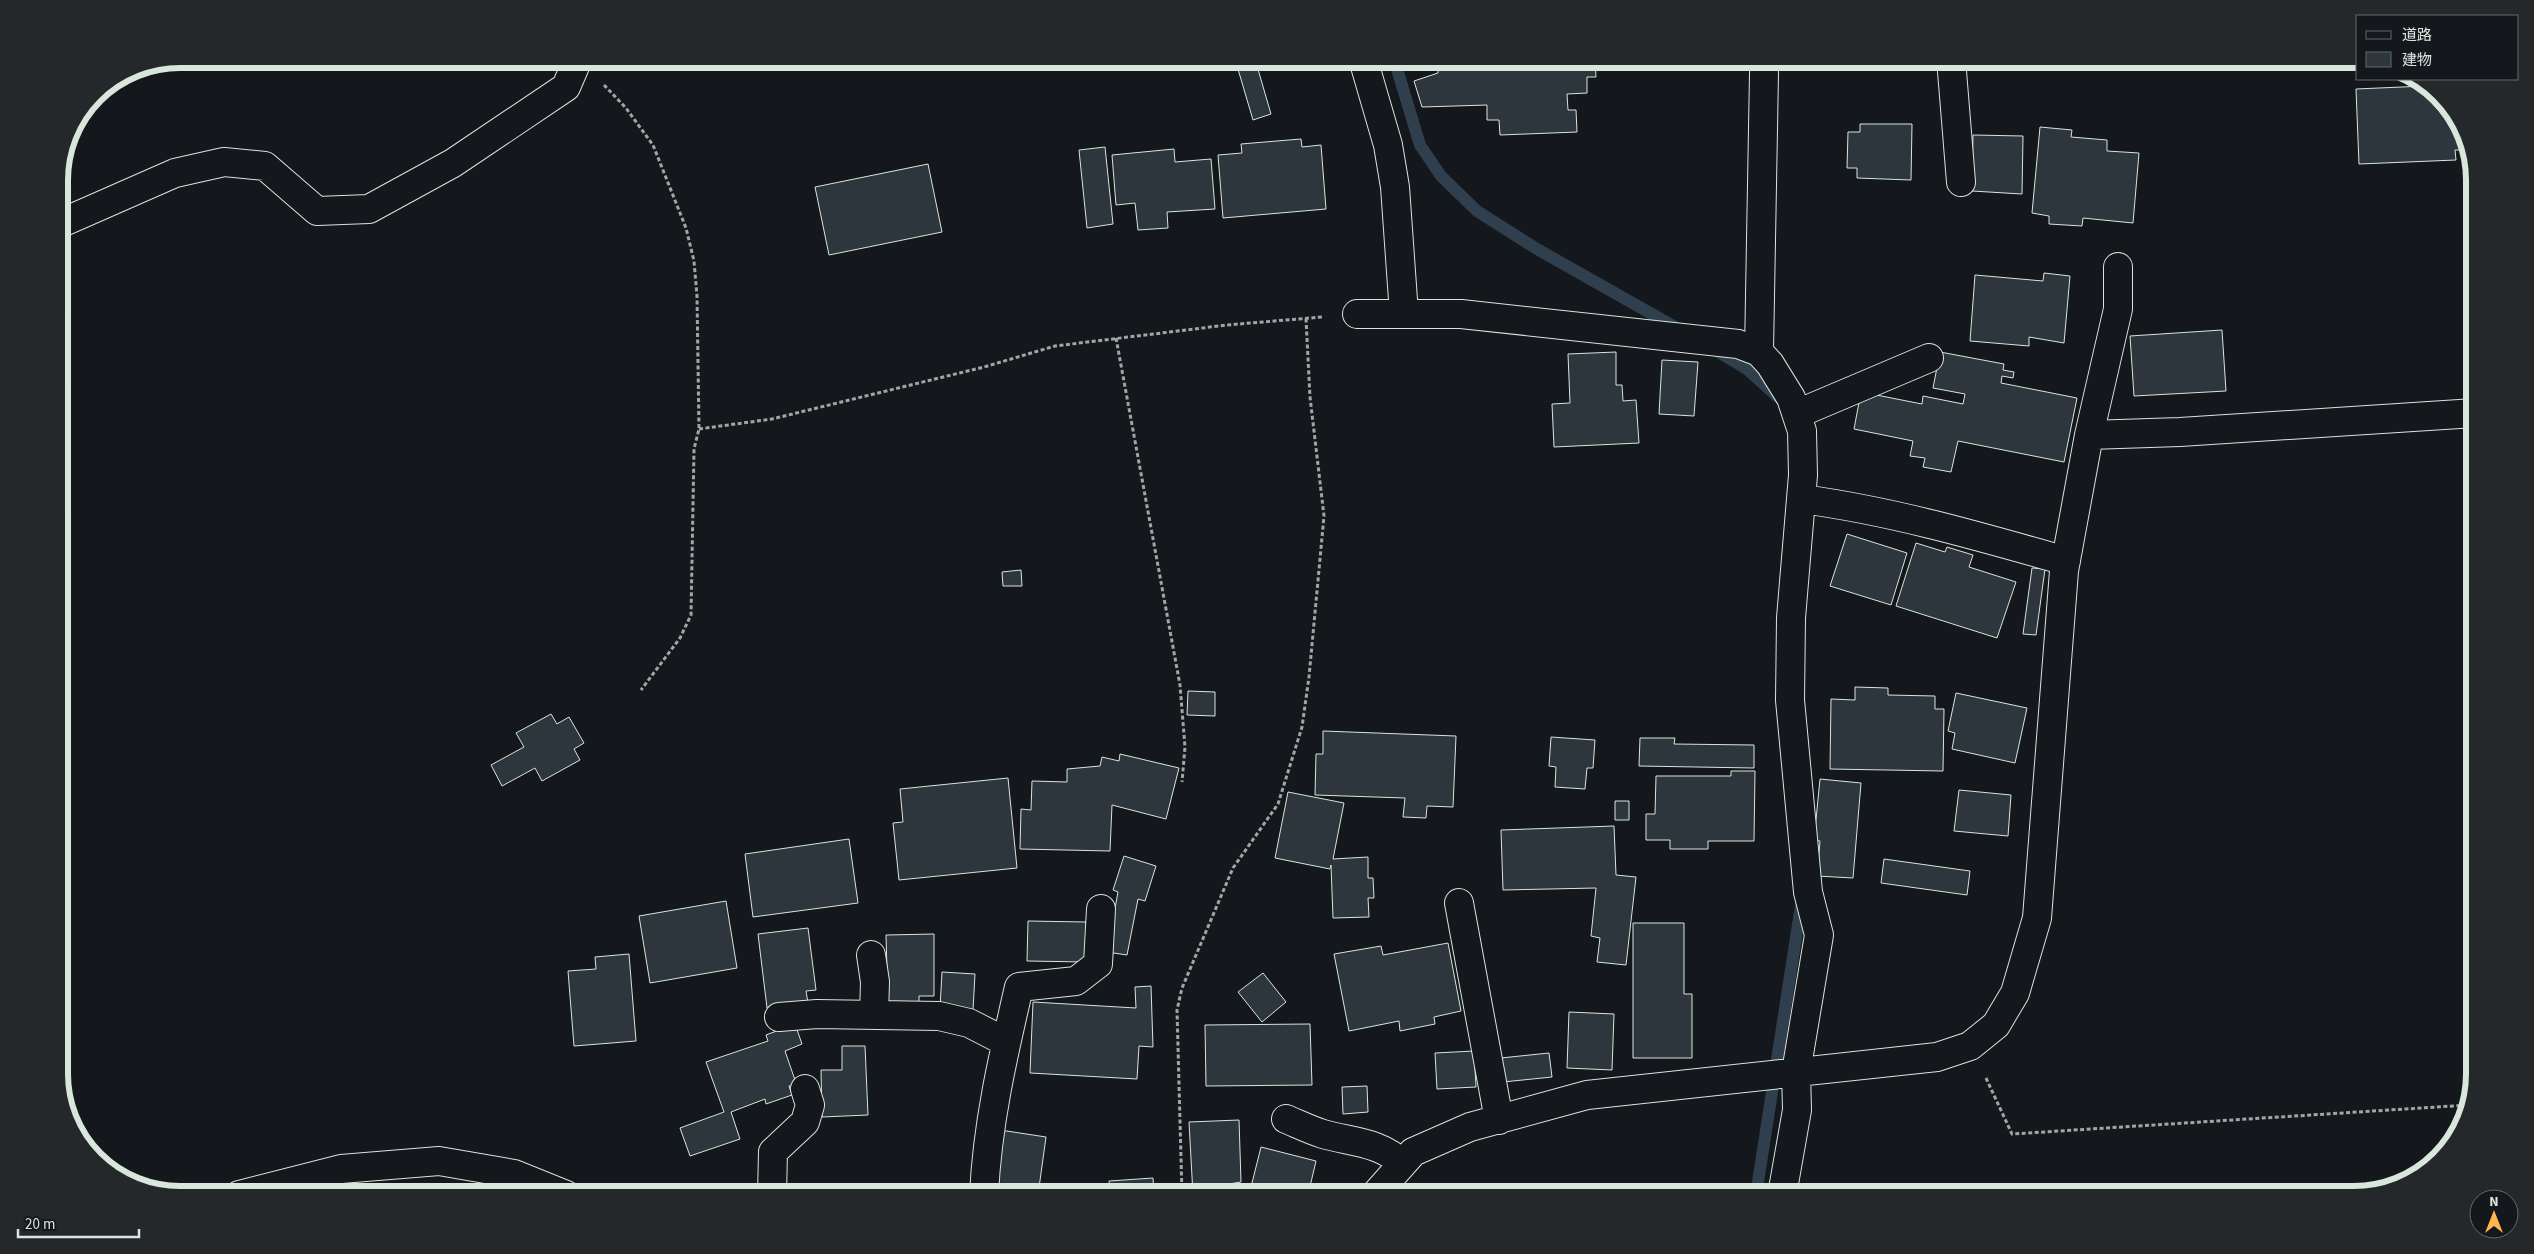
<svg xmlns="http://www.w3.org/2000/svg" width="2534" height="1254" viewBox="0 0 2534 1254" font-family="'Source Sans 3','Noto Sans JP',sans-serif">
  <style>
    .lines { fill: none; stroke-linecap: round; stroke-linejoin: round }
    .stream { stroke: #2f3f4d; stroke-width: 12 }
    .building { fill: #2c363c; stroke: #d8e6dc }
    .minor-casing { stroke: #d8e6dc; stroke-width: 30 }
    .path { stroke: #9da8a2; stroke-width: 3; stroke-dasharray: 4 2.5; stroke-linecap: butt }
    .minor { stroke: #14181c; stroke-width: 28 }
    .rim { fill: none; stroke: #d8e6dc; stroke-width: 6 }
  </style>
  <rect width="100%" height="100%" fill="#14181c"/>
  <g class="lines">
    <!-- stream -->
    <path class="stream" d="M1394,59L1420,145L1441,176L1477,211L1537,249L1682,331
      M1712,348L1747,369L1778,397
      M1756,1195L1802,899"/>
  </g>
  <!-- building -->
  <path class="building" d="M1235,59H1255L1271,114L1253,120Z
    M1438,59H1521V66L1555,65V59H1595L1596,77H1587V93L1567,94L1568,110H1576L1577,132L1500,135L1499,120H1487V105L1422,107L1414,81L1438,73Z
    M2425,86L2455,113L2468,150H2455L2456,160L2359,164L2356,89Z
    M1860,124H1912L1911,180L1857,178V168H1847L1848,132H1860Z
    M2040,127L2072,130L2071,137L2107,140V151L2139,153L2133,223L2083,218L2082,226L2049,224V216L2032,213Z
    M1973,135L2023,136L2022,194L1972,191Z
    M1301,139L1302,147L1321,145L1326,209L1223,218L1218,155L1242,153L1241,144Z
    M1105,147L1113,224L1087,228L1079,150Z
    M1174,149L1175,162L1211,159L1215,209L1167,212L1168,228L1138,230L1135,203L1116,205L1112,155Z
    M928,164L942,232L829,255L815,187Z
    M2044,273L2070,276L2064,343L2029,337V346L1970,341L1975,275L2043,281Z
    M2222,330L2226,391L2134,396L2130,336Z
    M1616,352V385H1622L1623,401L1636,400L1639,443L1554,447L1552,404L1570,403L1568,354Z
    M1940,352L2004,364L2003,370L2014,372L2013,378L2002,376L2001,383L2077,398L2064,462L1958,441L1951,472L1923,467L1925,458L1910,456L1913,441L1854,429L1861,392L1922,404L1923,396L1963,404L1965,394L1933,388Z
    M1662,360L1698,362L1694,416L1659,414Z
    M1847,534L1907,553L1891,605L1830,586Z
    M1916,543L1945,552L1947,547L1973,555L1969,567L2016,582L1997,638L1896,606Z
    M2032,568L2045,569L2036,635L2023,634Z
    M1021,570L1022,586H1003L1002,572Z
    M1855,687L1888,688V695L1935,696V709H1944L1943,771L1830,769L1831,699L1855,700Z
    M1188,691L1215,692V716L1187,715Z
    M1956,693L2027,708L2015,763L1952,749L1955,733L1948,731Z
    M551,714L557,724L569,717L584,743L574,749L580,760L542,781L535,768L502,786L491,765L524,747L516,733Z
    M1323,731L1456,736L1453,807L1427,806L1426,818L1403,817L1405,798L1315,795L1316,754H1323Z
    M1551,737L1595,740L1593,768H1587L1585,789L1555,787L1556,767L1549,766Z
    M1640,738H1675L1674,744L1754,745V768L1639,766Z
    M1120,754L1179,768L1166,819L1112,805L1110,851L1020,849L1021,809L1031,810L1032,781L1067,782V769L1100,766L1102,757L1119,761Z
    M1731,771H1755L1754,841H1708V849H1670V840H1646V814H1655L1656,776H1731Z
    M1008,778L1017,868L899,880L893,823L903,822L900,789Z
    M1820,779L1861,783L1853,878L1817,876L1820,841L1814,840Z
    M1959,790L2011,795L2008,836L1954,831Z
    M1288,792L1344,803L1333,859L1368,857V878H1373L1374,898H1368L1369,917L1333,918L1331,865L1330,869L1275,858Z
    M1615,801H1629V820H1615Z
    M1614,826L1616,875L1636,877L1626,965L1597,962L1600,938L1591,936L1596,888L1503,890L1501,830Z
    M849,839L858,903L753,917L745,854Z
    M1124,856L1156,866L1145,901L1138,899L1127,955L1107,952L1118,892L1113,890Z
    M1884,859L1970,871L1967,895L1881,883Z
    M726,901L737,968L650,983L639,916Z
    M1028,921L1086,922L1085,962L1027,961Z
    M1633,923H1684V994H1692V1058H1633Z
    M808,928L816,990L806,991L808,1003L767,1008L758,934Z
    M934,934V996H919V1005L888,1006L886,935Z
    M1448,943L1461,1011L1434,1017L1435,1024L1400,1031L1399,1021L1349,1031L1334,954L1381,946L1383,955Z
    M629,954L636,1041L574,1046L568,971L596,969L595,957Z
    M942,972L975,974L973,1010L940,1008Z
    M1263,973L1286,1002L1262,1022L1238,992Z
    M1151,986L1153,1047L1139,1046L1137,1079L1030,1073L1033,1002L1136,1008L1135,987Z
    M1569,1012L1614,1014L1612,1070L1567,1068Z
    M795,1024L802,1044L785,1051L796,1083L789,1086L792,1095L766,1104L765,1099L731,1112L740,1139L690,1156L680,1128L724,1112L706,1062L768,1041L766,1035Z
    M1310,1024L1312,1085L1206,1086L1205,1025Z
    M842,1046H865L868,1115L822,1117L821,1070H842Z
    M1474,1051L1476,1087L1437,1089L1435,1053Z
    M1549,1053L1552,1077L1503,1082L1501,1058Z
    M1367,1086L1368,1112L1343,1114L1342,1087Z
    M1239,1120L1241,1182L1229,1184V1195H1193L1189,1122Z
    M1000,1130L1046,1137L1038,1195H991Z
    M1261,1147L1316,1161L1308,1195H1249Z
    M1153,1178L1154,1195H1110L1109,1181Z"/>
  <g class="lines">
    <defs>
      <path id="minor" d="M1363,59L1388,145L1395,187L1404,314
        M1951,59L1961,182
        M59,224L175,173L224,162L265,166L317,211L369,209L453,163L566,87L578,59
        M1357,314H1461L1738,344L1759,352L1770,364L1791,398L1802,431L1803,475L1791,618L1790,700L1808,892L1819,935L1796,1072L1797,1110L1782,1195
        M1759,352L1764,73
        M1797,414L1929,358
        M2089,435L2118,309V267
        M1802,499C1892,511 1978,536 2066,561
        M1459,903L1499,1120
        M871,955L875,982L874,1015
        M779,1017L817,1014L939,1016L969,1023L1006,1042
        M1286,1119C1298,1124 1310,1130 1323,1134C1350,1142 1382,1142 1402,1164
        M239,1195L341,1169L439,1161L514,1174L566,1195
        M772,1195L773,1152L805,1122L810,1105L805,1089
        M984,1195C987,1125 1003,1056 1019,987L1076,981L1098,964L1101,909
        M1375,1195L1413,1152L1470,1127L1587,1095L1937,1057L1970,1046L1996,1025L2015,993L2037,918L2064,571L2089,435L2180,432L2475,413"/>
    </defs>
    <!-- minor casing -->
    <use href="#minor" class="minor-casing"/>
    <!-- path -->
    <path class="path" d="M604,85L626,108L653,145L686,228L694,261L697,296L699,429L694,449L691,615L680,638L641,690
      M1116,338L1180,685L1185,747L1182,782
      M699,429L772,419L984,367L1055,346L1227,325L1322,317
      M1986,1078L2012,1134L2468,1105
      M1182,1195L1177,1010L1182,988L1233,868L1278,804L1302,727L1309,677L1324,516L1310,397L1306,319"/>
    <!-- minor -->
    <use href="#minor" class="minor"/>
  </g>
  <!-- crop -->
  <path d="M0 0H2534V1254H0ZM180 68H2354A112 112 0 0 1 2466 180V1074A112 112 0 0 1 2354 1186H180A112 112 0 0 1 68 1074V180A112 112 0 0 1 180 68Z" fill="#24282b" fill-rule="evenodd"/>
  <path class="rim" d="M180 68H2354A112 112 0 0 1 2466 180V1074A112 112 0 0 1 2354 1186H180A112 112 0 0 1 68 1074V180A112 112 0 0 1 180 68Z"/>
  <!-- legend -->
  <rect x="2356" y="15" width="162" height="65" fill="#14181c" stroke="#626a69"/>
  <rect x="2366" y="31" width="25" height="8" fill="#14181c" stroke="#626a69"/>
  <text x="2402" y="40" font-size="15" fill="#d8e6dc">道路</text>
  <rect x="2366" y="52" width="25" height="15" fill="#2c363c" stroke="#626a69"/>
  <text x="2402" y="65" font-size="15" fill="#d8e6dc">建物</text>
  <!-- north arrow -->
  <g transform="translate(2494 1214)"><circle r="24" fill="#14181c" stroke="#626a69"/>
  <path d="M0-4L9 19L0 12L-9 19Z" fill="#ffb74d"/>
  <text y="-8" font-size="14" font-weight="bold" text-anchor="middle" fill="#d8e6dc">N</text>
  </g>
  <!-- scale -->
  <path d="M18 1229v8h121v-8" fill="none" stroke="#d8e6dc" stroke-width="2.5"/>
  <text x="25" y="1229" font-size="15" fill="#d8e6dc" stroke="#14181c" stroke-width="4" paint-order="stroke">20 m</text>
</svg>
